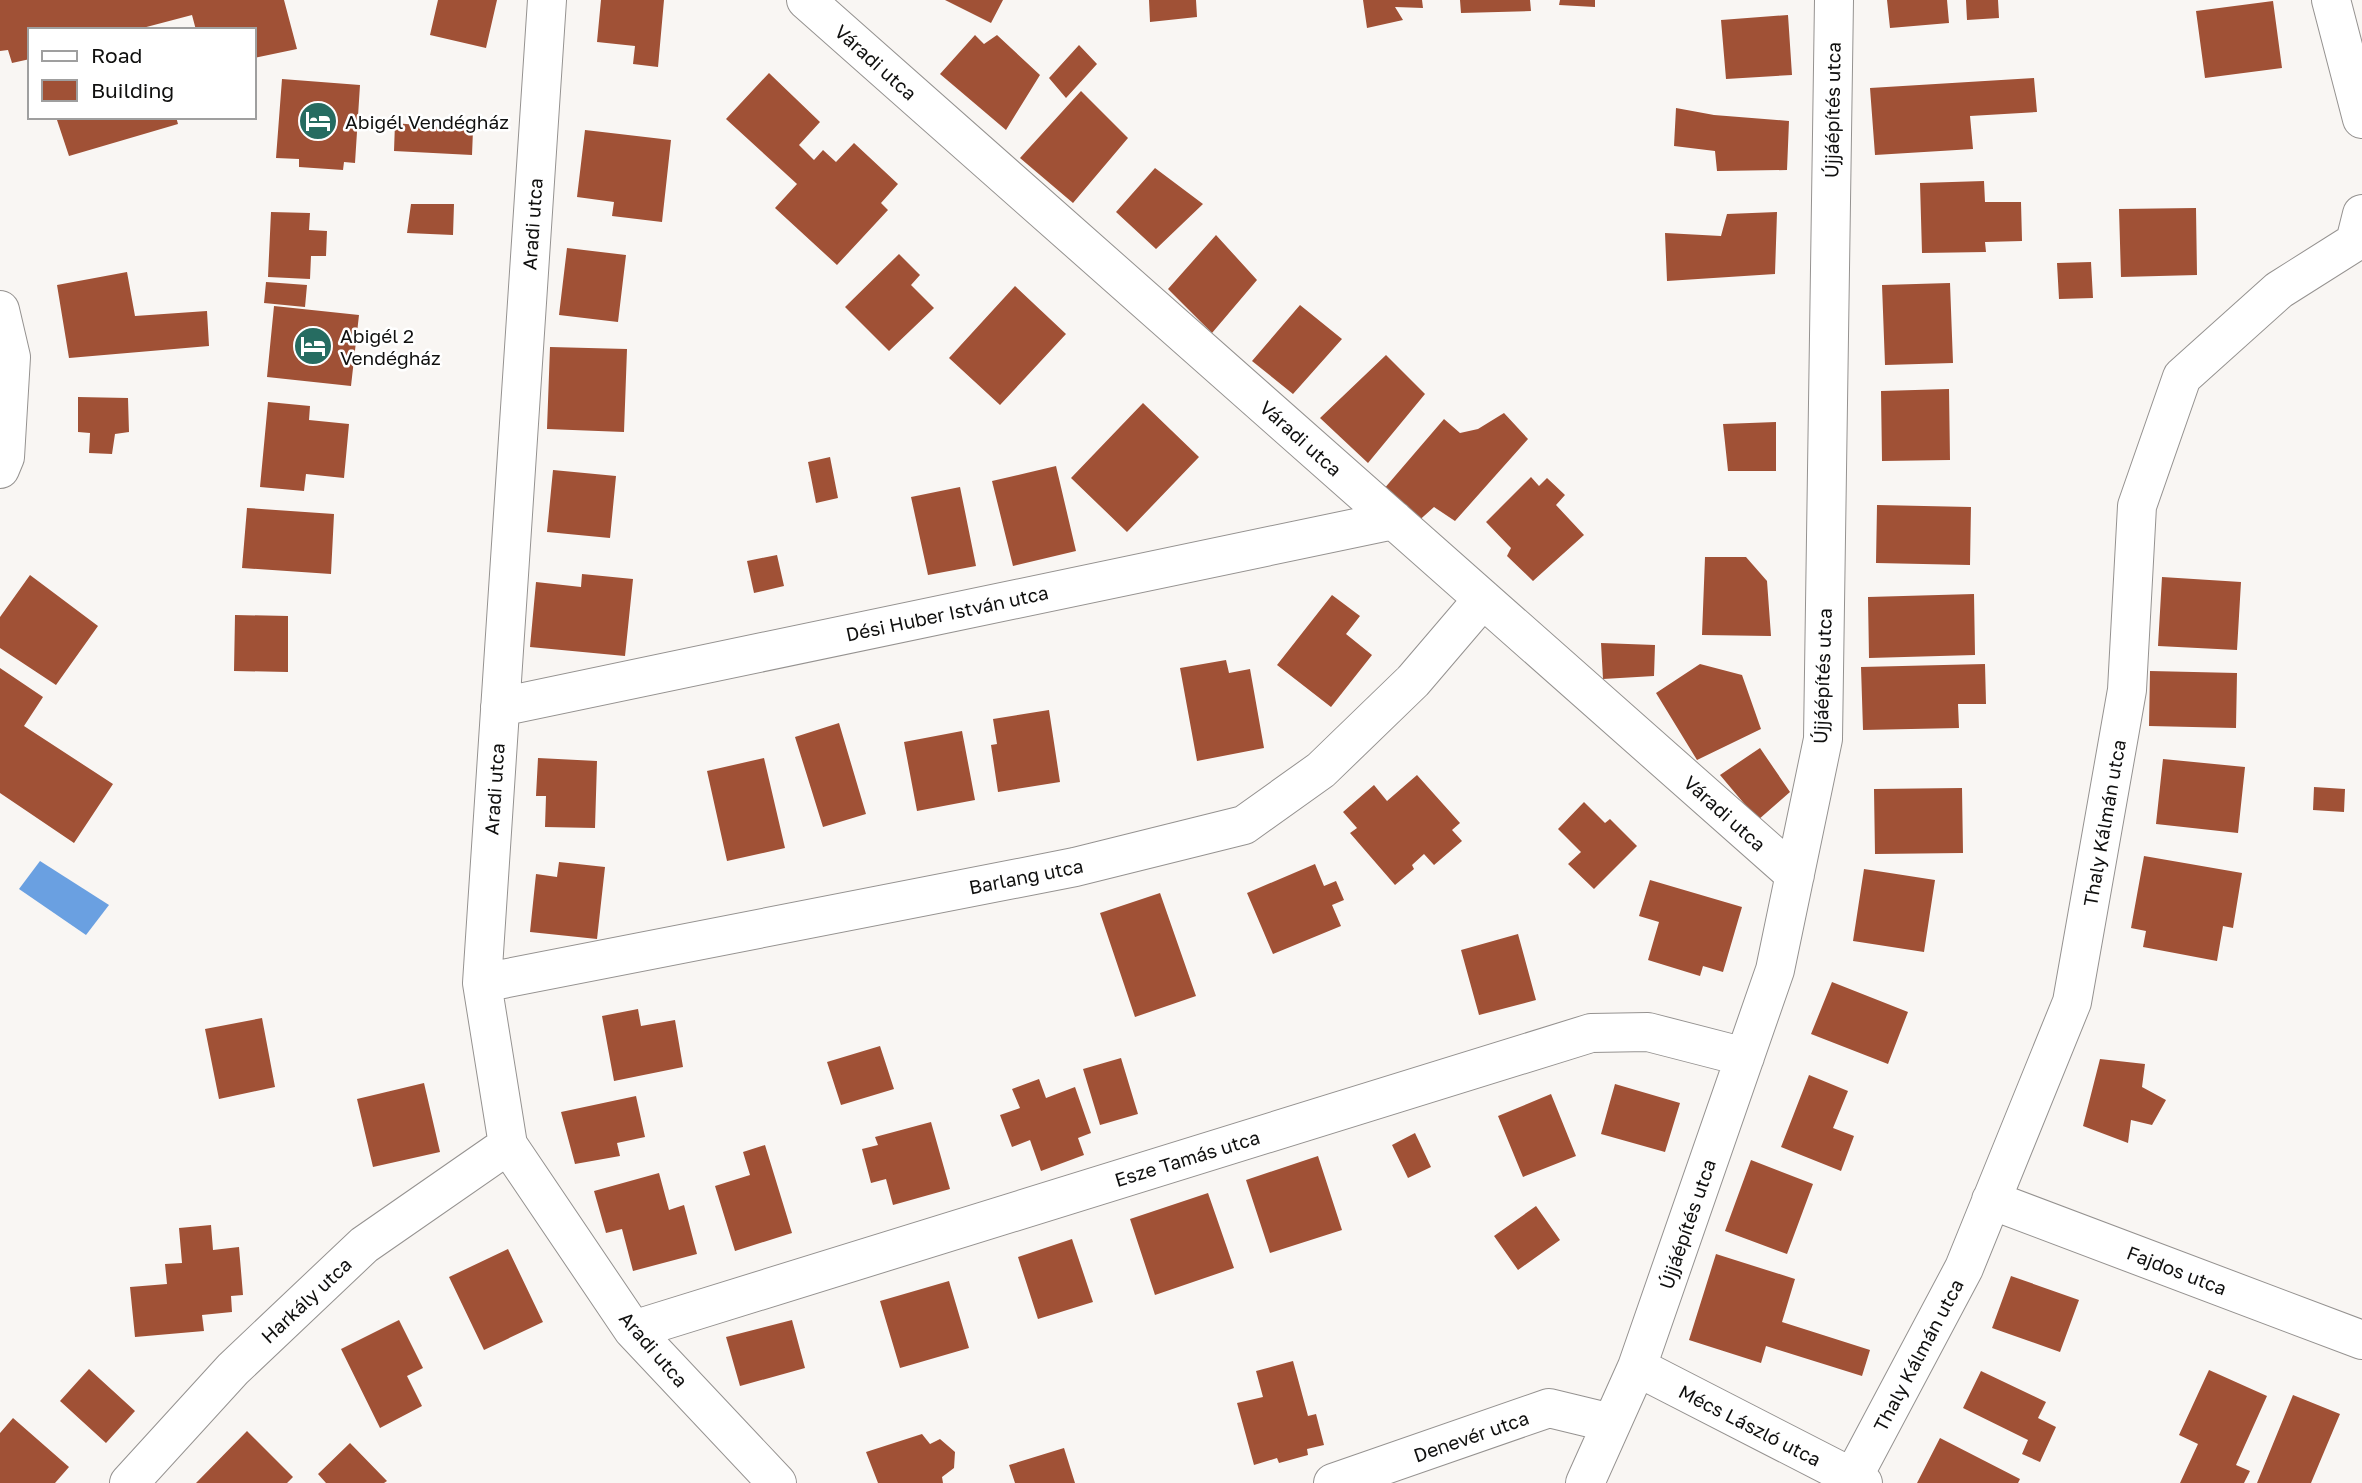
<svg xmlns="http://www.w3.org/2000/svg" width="2362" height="1483" viewBox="0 0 2362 1483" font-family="'Golos Text',sans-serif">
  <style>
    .water { fill: #6aa0e1 }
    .building { fill: #a05136 }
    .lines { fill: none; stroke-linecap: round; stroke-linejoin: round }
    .minor-casing { stroke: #959290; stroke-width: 40 }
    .minor { stroke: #fff; stroke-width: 38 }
    .labels { text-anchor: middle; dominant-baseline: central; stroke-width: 5; stroke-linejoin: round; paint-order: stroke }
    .street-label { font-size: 19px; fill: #10100f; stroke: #fff }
    .poi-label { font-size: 19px; fill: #10100f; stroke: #fff; text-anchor: start }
  </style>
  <rect width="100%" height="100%" fill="#f9f6f3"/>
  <!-- water -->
  <path class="water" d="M40,861L109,905L86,935L19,889Z"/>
  <!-- building -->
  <path class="building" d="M0,0H284L297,49L254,58V30H196L192,15L135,30H30V59L12,63L8,50L0,51Z
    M438,0H497L486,48L430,35Z
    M601,0H664L658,67L633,64L635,46L597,42Z
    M945,0H1003L991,23Z
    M1149,0H1196L1197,17L1150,22Z
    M1363,0H1422L1423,8L1395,7L1403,20L1367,28Z
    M1460,0H1530L1531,11L1461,13Z
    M1560,0H1595V7L1559,5Z
    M1887,0H1947L1949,23L1890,28Z
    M1966,0H1998L1999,18L1967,20Z
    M2273,1L2282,68L2205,78L2196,11Z
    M1788,15L1792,75L1726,79L1721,20Z
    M975,35L984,44L997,35L1040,75L1006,130L940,74Z
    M1079,45L1097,64L1066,98L1049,78Z
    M769,73L820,122L799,145L814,160L823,150L836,162L854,143L898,184L881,203L888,210L837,265L775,208L797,184L726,119Z
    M2034,78L2037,112L1970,116L1973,149L1875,155L1870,88Z
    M282,79L360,85L355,163L344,162L343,170L299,167V159L276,158Z
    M1081,91L1128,138L1073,203L1020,158Z
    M1676,108L1714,115L1789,121L1787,170L1717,171L1715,151L1674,146Z
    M56,117H176L178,124L69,156Z
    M395,123L473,130L472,155L394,151Z
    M585,130L671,140L662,222L612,216L614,202L577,197Z
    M1155,168L1203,204L1156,249L1116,212Z
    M1984,181L1985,202H2021L2022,241L1985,242L1986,252L1922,253L1920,183Z
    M411,204H454L453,235L407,233Z
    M2196,208L2197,275L2121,277L2119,209Z
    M271,212L310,213L309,230L327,231L326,256H311L310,279L268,277Z
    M1777,212L1775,274L1667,281L1665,233L1721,236L1727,214Z
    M1216,235L1257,280L1212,333L1168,289Z
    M567,248L626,255L618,322L559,315Z
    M899,254L920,275L911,285L934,308L889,351L845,307Z
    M2091,262L2093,298L2059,299L2057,263Z
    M127,272L135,316L207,311L209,346L69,358L57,285Z
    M266,282L307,285L305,307L264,303Z
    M1950,283L1953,363L1885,365L1882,285Z
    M1015,286L1066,334L1000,405L949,358Z
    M1300,305L1342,339L1293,394L1252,361Z
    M274,306L359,315L351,386L267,377Z
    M550,347L627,349L624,432L547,429Z
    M1386,355L1425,394L1368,463L1320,418Z
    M1949,389L1950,460L1882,461L1881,391Z
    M78,397L128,398L129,432L115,434L112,454L89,453L90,433L78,432Z
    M268,402L310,406L309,420L349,424L344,478L306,474L304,491L260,487Z
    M1143,403L1199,457L1127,532L1071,478Z
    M1504,413L1528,439L1455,521L1434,507L1414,525L1377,497L1444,419L1460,433L1478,429Z
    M1776,422V471H1728L1723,424Z
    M830,457L838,498L816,503L808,462Z
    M1056,466L1076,551L1013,566L992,481Z
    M553,470L616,476L610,538L547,532Z
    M1531,477L1539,486L1547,478L1565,495L1556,505L1584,535L1533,581L1507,556L1511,548L1486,522Z
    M960,487L976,566L928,575L911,497Z
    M1877,505L1971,507L1970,565L1876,563Z
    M247,508L334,514L331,574L242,568Z
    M777,555L784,586L754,593L747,561Z
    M1705,557H1746L1767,581L1771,636L1702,635Z
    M582,574L633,579L625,656L530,647L536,582L581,587Z
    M30,575L98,626L56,685L0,648V617Z
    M2162,577L2241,582L2237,650L2158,646Z
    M1974,594L1975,655L1869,658L1868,597Z
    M1332,595L1360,616L1346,634L1372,655L1331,707L1277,665Z
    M235,615L288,616V672L234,671Z
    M1601,643L1655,645L1654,676L1603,679Z
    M1226,660L1229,673L1250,669L1264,748L1197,761L1180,668Z
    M1700,664L1742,675L1761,729L1697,760L1656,693Z
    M1985,664L1986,704H1958L1959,728L1863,730L1861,667Z
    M0,668L43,697L24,726L113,784L74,843L0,793Z
    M2150,671L2237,673L2236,728L2149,726Z
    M1049,710L1060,782L998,792L991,745L997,744L993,719Z
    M839,723L866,814L823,827L795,737Z
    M962,731L975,800L917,811L904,742Z
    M1760,748L1790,792L1758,820L1720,775Z
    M538,758L597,761L595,828L545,827L546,796H536Z
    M764,758L785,848L727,861L707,771Z
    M2163,759L2245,767L2238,833L2156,824Z
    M1417,775L1460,823L1452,830L1462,841L1434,865L1424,854L1412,865L1414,869L1395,885L1350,833L1357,828L1343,812L1374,785L1387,801Z
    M2314,787L2345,789L2344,812L2313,810Z
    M1962,788L1963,853L1875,854L1874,789Z
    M1584,802L1605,823L1610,819L1637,846L1594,889L1568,864L1581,852L1558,829Z
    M2144,856L2242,873L2233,928L2223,926L2217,961L2143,947L2146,931L2131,928Z
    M559,862L605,867L597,939L530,932L536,874L557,877Z
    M1315,864L1324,886L1336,881L1344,900L1332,905L1341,926L1273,954L1247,893Z
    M1864,869L1935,880L1924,952L1853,941Z
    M1650,880L1742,907L1723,972L1703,966L1700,976L1648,960L1659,922L1639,916Z
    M1160,893L1196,996L1135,1017L1100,913Z
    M1518,934L1536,1000L1479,1015L1461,950Z
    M1832,982L1908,1012L1888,1064L1811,1034Z
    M638,1009L641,1026L675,1020L683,1067L614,1081L602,1016Z
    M262,1018L275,1087L219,1099L205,1029Z
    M880,1046L894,1089L841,1105L827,1062Z
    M1121,1058L1138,1114L1100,1125L1083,1069Z
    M2100,1059L2145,1064L2142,1087L2166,1100L2152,1125L2131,1120L2128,1143L2083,1126Z
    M1809,1075L1848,1091L1833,1128L1854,1136L1841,1171L1781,1147Z
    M1039,1079L1046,1098L1075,1087L1091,1133L1078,1138L1084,1155L1041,1171L1030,1140L1012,1147L1000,1115L1020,1108L1012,1089Z
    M424,1083L440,1152L373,1167L357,1099Z
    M1615,1084L1680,1103L1665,1152L1601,1134Z
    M1551,1094L1576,1156L1523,1177L1498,1116Z
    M636,1096L645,1137L617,1143L620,1156L575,1164L561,1112Z
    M931,1122L950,1189L893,1205L886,1179L871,1183L862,1149L878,1145L875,1137Z
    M1415,1133L1431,1167L1408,1178L1392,1145Z
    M765,1145L792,1233L735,1251L715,1186L750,1175L743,1152Z
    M1318,1156L1342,1230L1270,1253L1246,1180Z
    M1751,1160L1813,1184L1787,1254L1725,1231Z
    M659,1173L669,1210L684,1205L697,1254L633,1271L622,1229L606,1233L594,1191Z
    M1208,1193L1234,1268L1155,1295L1130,1219Z
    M1536,1206L1560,1240L1518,1270L1494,1236Z
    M211,1225L213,1250L239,1247L243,1295L231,1296L232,1312L202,1315L204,1331L135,1337L130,1287L167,1284L165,1264L182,1263L179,1228Z
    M1072,1239L1093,1302L1038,1319L1018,1257Z
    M508,1249L543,1322L484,1350L449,1277Z
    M1716,1254L1795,1279L1782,1322L1870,1350L1862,1376L1766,1346L1761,1363L1689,1340Z
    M2011,1276L2079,1300L2060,1352L1992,1328Z
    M949,1281L969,1348L900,1368L880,1301Z
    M399,1320L423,1368L407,1376L422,1406L380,1428L341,1349Z
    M792,1320L805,1368L740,1386L726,1337Z
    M1293,1361L1308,1416L1316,1414L1324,1445L1307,1449L1308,1455L1279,1463L1277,1458L1254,1465L1237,1403L1263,1397L1256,1371Z
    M89,1369L135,1411L106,1443L60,1401Z
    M2209,1370L2267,1396L2236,1465L2250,1471L2244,1483H2180L2198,1444L2179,1435Z
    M1981,1371L2046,1402L2038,1418L2056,1427L2040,1462L2022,1454L2028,1440L1963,1408Z
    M2293,1395L2340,1414L2311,1483H2257Z
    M13,1418L69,1467L55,1483H0V1433Z
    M247,1431L293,1477L287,1483H196Z
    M922,1434L930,1444L940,1439L955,1452L954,1468L942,1477L943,1483H878L866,1452Z
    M1940,1438L2020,1479L2018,1483H1917Z
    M350,1443L387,1481L384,1483H326L318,1474Z
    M1064,1448L1075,1483H1015L1009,1465Z"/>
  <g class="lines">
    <defs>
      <path id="minor" d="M547,0L482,983L508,1145L633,1330L777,1483
        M806,0L1795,875
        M2331,0L2362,119
        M0,310L11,357L5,457L0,469
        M500,707L1394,520
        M482,983L1075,867L1244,825L1321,770L1413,681L1483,599
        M1991,1200L2362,1340
        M633,1330L1591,1033L1648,1032L1745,1057
        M1637,1367L1863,1483
        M1853,1477L1964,1268L2072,1002L2127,690L2137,506L2182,377L2279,290L2355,242L2362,214
        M129,1483L233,1369L364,1245L508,1145
        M1333,1483L1549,1408L1611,1423
        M1585,1483L1637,1367L1775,970L1823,739L1834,0"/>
    </defs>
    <!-- minor casing -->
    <use href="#minor" class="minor-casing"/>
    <!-- minor -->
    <use href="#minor" class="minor"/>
  </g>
  <!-- icons -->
  <defs>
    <symbol id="hotel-disc" viewBox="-11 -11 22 22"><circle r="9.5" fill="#266c61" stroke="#fff"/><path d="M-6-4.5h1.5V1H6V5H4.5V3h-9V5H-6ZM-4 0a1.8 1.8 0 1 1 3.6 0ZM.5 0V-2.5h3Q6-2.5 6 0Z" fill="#fff"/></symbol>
  </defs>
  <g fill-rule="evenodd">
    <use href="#hotel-disc" x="296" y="99" width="44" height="44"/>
    <use href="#hotel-disc" x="291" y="324" width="44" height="44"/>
  </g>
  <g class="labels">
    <!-- street labels -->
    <g class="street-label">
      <text transform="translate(876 62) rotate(42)">Váradi utca</text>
      <text transform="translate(1832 110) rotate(-89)">Újjáépítés utca</text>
      <text transform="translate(532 224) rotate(-86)">Aradi utca</text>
      <text transform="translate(1301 438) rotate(42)">Váradi utca</text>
      <text transform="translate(947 613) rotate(-12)">Dési Huber István utca</text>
      <text transform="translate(1822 676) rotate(-88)">Újjáépítés utca</text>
      <text transform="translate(494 789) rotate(-86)">Aradi utca</text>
      <text transform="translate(1725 813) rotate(42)">Váradi utca</text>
      <text transform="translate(2104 823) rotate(-80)">Thaly Kálmán utca</text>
      <text transform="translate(1026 876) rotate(-11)">Barlang utca</text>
      <text transform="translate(1187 1158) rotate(-17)">Esze Tamás utca</text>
      <text transform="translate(1687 1224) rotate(-71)">Újjáépítés utca</text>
      <text transform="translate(2177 1270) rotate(21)">Fajdos utca</text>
      <text transform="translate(306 1300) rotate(-43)">Harkály utca</text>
      <text transform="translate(654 1349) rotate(49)">Aradi utca</text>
      <text transform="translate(1918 1355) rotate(-62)">Thaly Kálmán utca</text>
      <text transform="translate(1750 1425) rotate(27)">Mécs László utca</text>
      <text transform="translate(1471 1436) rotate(-19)">Denevér utca</text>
    </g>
    <!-- poi labels -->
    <g class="poi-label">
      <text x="345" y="121">Abigél Vendégház</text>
      <text x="340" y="335">Abigél 2<tspan x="340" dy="22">Vendégház</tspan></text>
    </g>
  </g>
  <!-- legend -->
  <rect x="28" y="28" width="228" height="91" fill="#ffffff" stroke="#9f9f9f" stroke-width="2"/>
  <rect x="42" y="51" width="35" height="10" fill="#ffffff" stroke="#9f9f9f" stroke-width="2"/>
  <text x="91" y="63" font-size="21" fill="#10100f">Road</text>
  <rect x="42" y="80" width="35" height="21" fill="#a05136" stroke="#9f9f9f" stroke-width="2"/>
  <text x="91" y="98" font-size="21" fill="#10100f">Building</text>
</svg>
